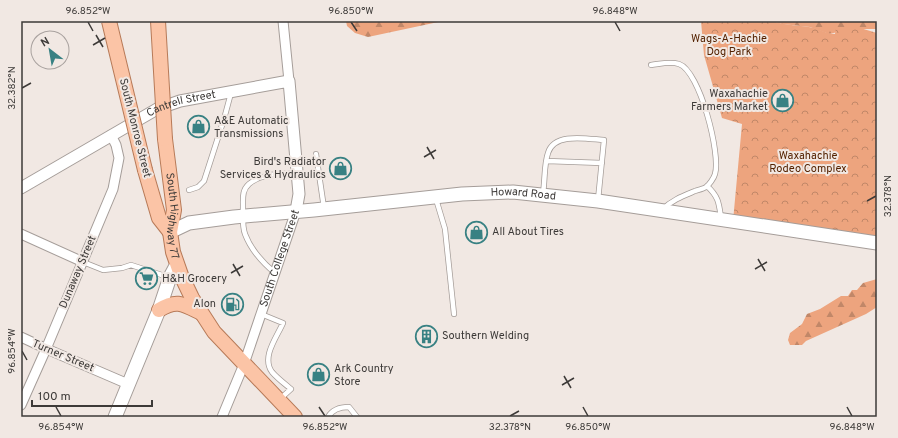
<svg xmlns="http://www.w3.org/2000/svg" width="898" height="438" viewBox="0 0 898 438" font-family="Overpass,sans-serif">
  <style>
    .forest { fill: url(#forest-firs) }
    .park { fill: url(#park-crowns) }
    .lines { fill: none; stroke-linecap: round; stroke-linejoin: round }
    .service-casing { stroke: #a59d99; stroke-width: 6 }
    .minor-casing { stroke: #a59d99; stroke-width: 11 }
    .tertiary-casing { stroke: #a59d99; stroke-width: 13 }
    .secondary-casing { stroke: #a59d99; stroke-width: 15 }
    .primary-casing { stroke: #b77a58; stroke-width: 16 }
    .service { stroke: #fff; stroke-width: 4.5 }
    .minor { stroke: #fff; stroke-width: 9 }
    .tertiary { stroke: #fff; stroke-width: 11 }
    .secondary { stroke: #fff; stroke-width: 13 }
    .primary { stroke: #fbc4a6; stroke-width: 14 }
    .primary-bridge-casing { stroke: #b77a58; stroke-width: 16; stroke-linecap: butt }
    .primary-bridge { stroke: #fbc4a6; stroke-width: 14 }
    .ticks { fill: none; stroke: #3d3a38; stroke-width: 1.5 }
    .labels { text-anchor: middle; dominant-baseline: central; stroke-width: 4; stroke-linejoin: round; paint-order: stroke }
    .park-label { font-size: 11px; fill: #542201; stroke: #f1e8e3 }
    .poi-label { font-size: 11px; fill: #3d3a38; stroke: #f1e8e3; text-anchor: start }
    .street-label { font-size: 11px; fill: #3d3a38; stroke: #f1e8e3 }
    .neatline { fill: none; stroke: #3d3a38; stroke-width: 1.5 }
    .ticks-label { font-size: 10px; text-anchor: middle; fill: #3d3a38 }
  </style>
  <defs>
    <pattern id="forest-firs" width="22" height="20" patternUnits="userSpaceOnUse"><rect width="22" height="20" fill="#eda47e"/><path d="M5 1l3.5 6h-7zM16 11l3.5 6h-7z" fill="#c18768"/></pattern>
    <pattern id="park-crowns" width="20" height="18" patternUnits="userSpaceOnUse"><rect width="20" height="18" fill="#eda47e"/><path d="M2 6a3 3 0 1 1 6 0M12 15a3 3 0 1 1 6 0" fill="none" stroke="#c18768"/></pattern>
  </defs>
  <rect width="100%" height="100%" fill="#f1e8e3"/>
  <!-- forest -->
  <path class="forest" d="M346,21H443L368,37L355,33L347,26Z
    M772,21H877V29H851L829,34L810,27L782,24Z
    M877,279V307L866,314L806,341L802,345H790L788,340L790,333L802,324L807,314L820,309L841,296H848L852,290H857L863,283Z"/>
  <!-- park -->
  <path class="park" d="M701,21H772C786,26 800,25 814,28C821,30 827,34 835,34L836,27L860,28L877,33V243L733,221L742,124L722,118L704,55Z"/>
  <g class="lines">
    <defs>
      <path id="service" d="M651,65C660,64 670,61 679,64C700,71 721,155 715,174C714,178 709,185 706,187C703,189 698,190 695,191C683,196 672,200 663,209
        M316,154L324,208
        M547,161L602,163
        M707,186C719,197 719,204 721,218
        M189,190L198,187L204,181L224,119L231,93
        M543,193C545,181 544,164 548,153C554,132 588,139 604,140L598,200
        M436,199L445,229L454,314
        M83,262L103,270L122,268L131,265L168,277
        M275,273C263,263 251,250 245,234C242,226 243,215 243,206C243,198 242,190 249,184C262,173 282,174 297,173
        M261,314L283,323C277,337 261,357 272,372C277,378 285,384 291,389L280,399
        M328,417C332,410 340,407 349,407L357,417"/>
      <g id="minor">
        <path d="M283,21L289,81"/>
        <path d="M21,234L83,262"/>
        <path d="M21,337L49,350L128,384"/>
        <path d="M21,405L46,349L113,189L119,158L116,145L111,135"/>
        <path id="s1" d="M222,417L244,364L296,211"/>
      </g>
      <g id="tertiary">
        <path id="s2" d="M21,188L157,109L180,101L289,81L299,194L296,211"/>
      </g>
      <g id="secondary">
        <path id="s3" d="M170,232L189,223L234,217L314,210L462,194L513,192L598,201L877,243"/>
        <path d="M115,417L159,310L170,277L177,264"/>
      </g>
      <g id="primary">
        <path id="s4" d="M165,139L174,210L170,232L173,252L181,275L192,298L214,332L295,417"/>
        <path d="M145,170L159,218L170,232"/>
        <path d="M159,310C177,299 183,304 201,313"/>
      </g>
    </defs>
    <!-- service casing -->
    <use href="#service" class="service-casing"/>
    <!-- minor casing -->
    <use href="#minor" class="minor-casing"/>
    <!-- tertiary casing -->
    <use href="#tertiary" class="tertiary-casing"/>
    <!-- secondary casing -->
    <use href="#secondary" class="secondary-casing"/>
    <!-- primary casing -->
    <use href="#primary" class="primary-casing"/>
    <!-- service -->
    <use href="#service" class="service"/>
    <!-- minor -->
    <use href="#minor" class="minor"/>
    <!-- tertiary -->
    <use href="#tertiary" class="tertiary"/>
    <!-- secondary -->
    <use href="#secondary" class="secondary"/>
    <!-- primary -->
    <use href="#primary" class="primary"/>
    <defs>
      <path id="primary-bridge" d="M109,21L145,170
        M158,21L165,139"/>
    </defs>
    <!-- primary-bridge casing -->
    <use href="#primary-bridge" class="primary-bridge-casing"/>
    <!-- primary-bridge -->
    <use href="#primary-bridge" class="primary-bridge"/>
  </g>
  <!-- ticks -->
  <path class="ticks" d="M88,22L93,31M351,22L357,31M615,22L620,31M96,35L103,47M93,45L105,38M22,88L31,83M427,147L434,159M424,157L436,150M867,201L876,196M758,259L765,271M233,264L240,276M755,269L767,262M231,273L243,266M22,351L27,360M564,376L571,388M562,385L574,378M56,407L61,416M319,407L325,416M583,407L588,416M847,407L852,416M510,416L519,411"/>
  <!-- icons -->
  <defs>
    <symbol id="shop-ring" viewBox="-11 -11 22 22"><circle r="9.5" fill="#f1e8e3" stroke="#388183" stroke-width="1.5"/><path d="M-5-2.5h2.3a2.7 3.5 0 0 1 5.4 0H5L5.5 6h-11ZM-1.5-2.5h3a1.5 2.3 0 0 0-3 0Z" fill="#388183"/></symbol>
    <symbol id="supermarket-ring" viewBox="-11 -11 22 22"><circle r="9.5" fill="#f1e8e3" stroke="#388183" stroke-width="1.5"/><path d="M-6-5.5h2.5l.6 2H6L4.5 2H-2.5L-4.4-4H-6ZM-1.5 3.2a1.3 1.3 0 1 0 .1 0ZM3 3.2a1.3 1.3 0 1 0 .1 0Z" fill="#388183"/></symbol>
    <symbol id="fuel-ring" viewBox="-11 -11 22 22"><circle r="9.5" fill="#f1e8e3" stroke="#388183" stroke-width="1.5"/><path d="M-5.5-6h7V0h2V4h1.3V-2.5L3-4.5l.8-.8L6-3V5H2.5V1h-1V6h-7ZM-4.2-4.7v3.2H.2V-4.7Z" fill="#388183"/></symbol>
    <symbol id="building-ring" viewBox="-11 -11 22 22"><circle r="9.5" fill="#f1e8e3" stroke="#388183" stroke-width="1.5"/><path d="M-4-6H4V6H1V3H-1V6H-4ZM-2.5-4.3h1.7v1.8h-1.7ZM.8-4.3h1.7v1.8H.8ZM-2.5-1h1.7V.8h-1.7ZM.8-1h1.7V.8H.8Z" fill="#388183"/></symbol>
  </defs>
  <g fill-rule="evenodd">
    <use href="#shop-ring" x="770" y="88" width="25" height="25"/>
    <use href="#shop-ring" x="186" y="114" width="25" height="25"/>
    <use href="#shop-ring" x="328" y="156" width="25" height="25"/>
    <use href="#shop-ring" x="464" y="220" width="25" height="25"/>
    <use href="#supermarket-ring" x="134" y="266" width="25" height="25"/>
    <use href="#fuel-ring" x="220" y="292" width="25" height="25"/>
    <use href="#building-ring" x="414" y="324" width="25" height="25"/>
    <use href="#shop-ring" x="306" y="362" width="25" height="25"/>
  </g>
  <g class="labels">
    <!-- park labels -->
    <g class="park-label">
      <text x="729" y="39">Wags-A-Hachie<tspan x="729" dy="13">Dog Park</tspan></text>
      <text x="808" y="156">Waxahachie<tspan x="808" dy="13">Rodeo Complex</tspan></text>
    </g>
    <!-- poi labels -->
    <g class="poi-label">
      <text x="768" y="94" text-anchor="end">Waxahachie<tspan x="768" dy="13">Farmers Market</tspan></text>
      <text x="214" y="121">A&amp;E Automatic<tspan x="214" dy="13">Transmissions</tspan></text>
      <text x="326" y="162" text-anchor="end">Bird's Radiator<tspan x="326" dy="13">Services &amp; Hydraulics</tspan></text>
      <text x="492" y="232">All About Tires</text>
      <text x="162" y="279">H&amp;H Grocery</text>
      <text x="216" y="304" text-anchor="end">Alon</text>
      <text x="442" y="336">Southern Welding</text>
      <text x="334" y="369">Ark Country<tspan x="334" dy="13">Store</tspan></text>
    </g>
    <!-- street labels -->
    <g class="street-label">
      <text stroke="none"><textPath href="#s2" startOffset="182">Cantrell Street</textPath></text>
      <text transform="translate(135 128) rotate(76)">South Monroe Street</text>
      <text stroke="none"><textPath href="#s3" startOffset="357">Howard Road</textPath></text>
      <text stroke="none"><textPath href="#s4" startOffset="78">South Highway 77</textPath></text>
      <text stroke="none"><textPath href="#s1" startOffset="169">South College Street</textPath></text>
      <text transform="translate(78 272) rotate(-67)">Dunaway Street</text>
      <text transform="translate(63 356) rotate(23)">Turner Street</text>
    </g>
  </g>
  <!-- border -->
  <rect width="898" height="438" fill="none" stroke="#f1e8e3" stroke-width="44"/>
  <!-- north arrow -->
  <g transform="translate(50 50) rotate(329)"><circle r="19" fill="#f1e8e3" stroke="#a9a29f"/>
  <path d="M0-3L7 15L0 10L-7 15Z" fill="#388183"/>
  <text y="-6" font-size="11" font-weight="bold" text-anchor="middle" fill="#3d3a38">N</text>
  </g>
  <!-- scale -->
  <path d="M32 400v6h120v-6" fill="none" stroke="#3d3a38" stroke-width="2"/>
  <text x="38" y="400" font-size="12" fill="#3d3a38" stroke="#f1e8e3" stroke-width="3" paint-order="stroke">100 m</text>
  <rect x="22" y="22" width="854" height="394" class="neatline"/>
  <g class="ticks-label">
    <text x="88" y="14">96.852°W</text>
    <text x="351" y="14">96.850°W</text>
    <text x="615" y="14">96.848°W</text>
    <text transform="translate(11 88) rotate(-90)" y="4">32.382°N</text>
    <text transform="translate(887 196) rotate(-90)" y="4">32.378°N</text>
    <text transform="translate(11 351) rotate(-90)" y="4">96.854°W</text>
    <text x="61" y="430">96.854°W</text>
    <text x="325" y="430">96.852°W</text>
    <text x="510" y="430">32.378°N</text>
    <text x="588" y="430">96.850°W</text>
    <text x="852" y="430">96.848°W</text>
  </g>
</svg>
